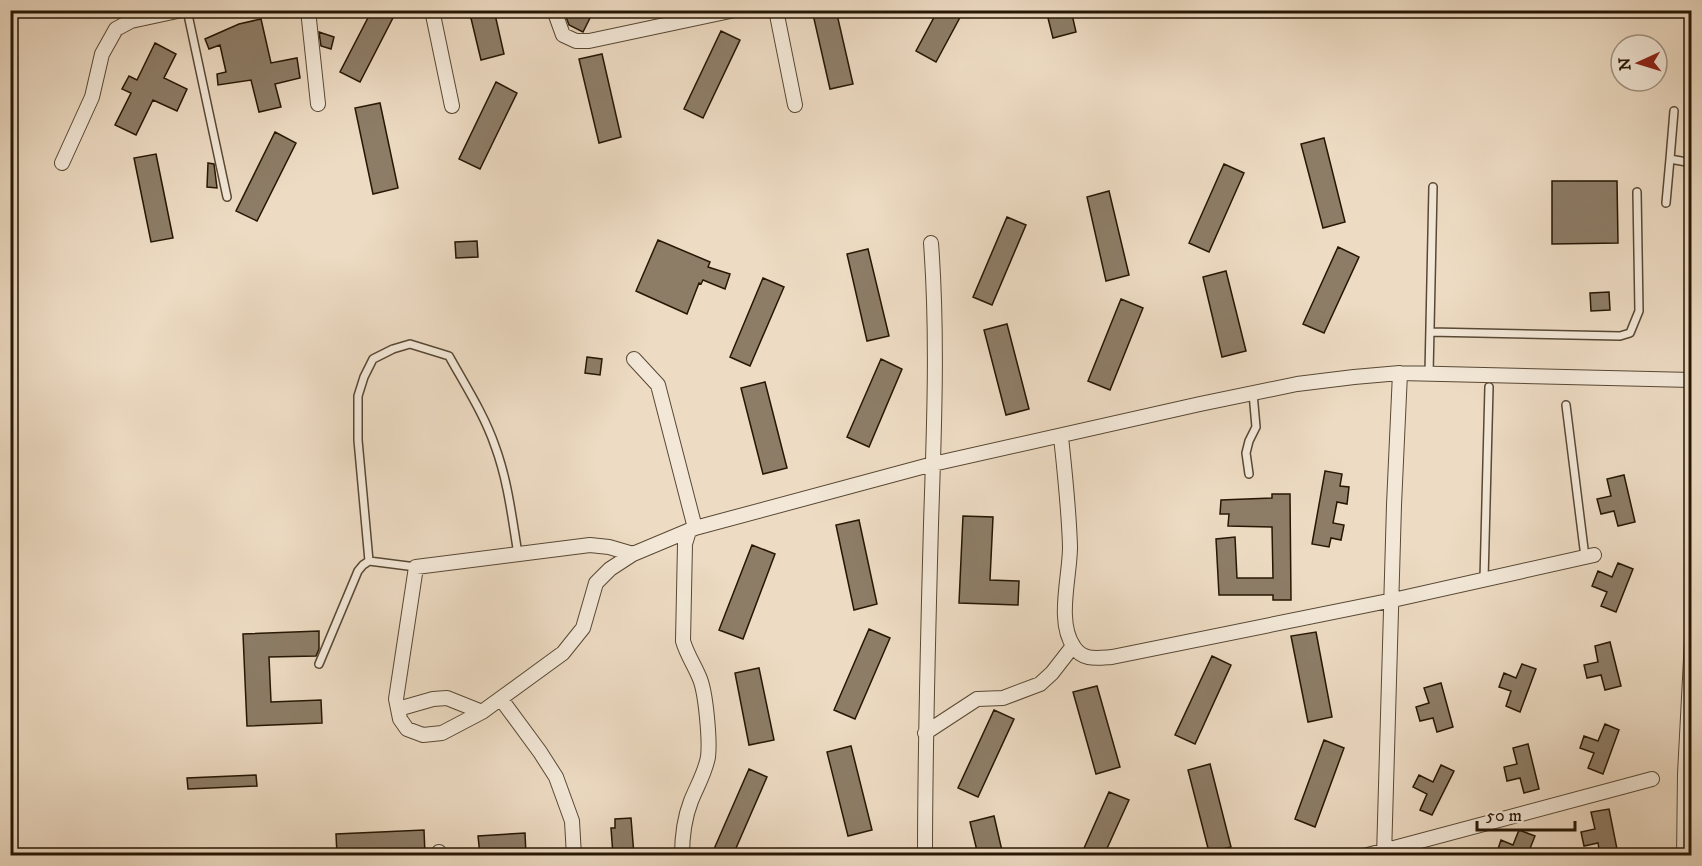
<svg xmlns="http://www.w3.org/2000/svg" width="1702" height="866" viewBox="0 0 1702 866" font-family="'IM FELL DW Pica',serif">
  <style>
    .building { fill: #8d7d67; stroke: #261704; stroke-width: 1.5 }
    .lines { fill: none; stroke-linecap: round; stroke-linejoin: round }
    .service-casing { stroke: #584834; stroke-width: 10 }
    .minor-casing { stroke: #584834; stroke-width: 16 }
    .service { stroke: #f3e8d8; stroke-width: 7 }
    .minor { stroke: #f3e8d8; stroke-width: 14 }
  </style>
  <rect width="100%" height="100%" fill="#eddbc3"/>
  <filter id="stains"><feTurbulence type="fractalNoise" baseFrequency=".00333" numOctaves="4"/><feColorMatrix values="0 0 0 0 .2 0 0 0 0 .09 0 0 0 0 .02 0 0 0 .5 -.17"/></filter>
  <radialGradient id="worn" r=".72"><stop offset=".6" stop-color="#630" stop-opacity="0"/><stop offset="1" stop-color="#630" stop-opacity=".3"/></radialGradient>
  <!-- building -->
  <path class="building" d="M372,10H397L360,82L340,72Z
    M469,10H494L504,54L481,60Z
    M567,10H594L583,32L569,25L565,14Z
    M812,10H836L853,84L830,89Z
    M938,10H964L936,62L916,51Z
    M1046,10H1071L1076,32L1053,38Z
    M261,19L271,63L297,58L300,78L275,84L281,107L259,112L251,80L218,85L217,74L226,72L220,45L209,49L205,39L239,24Z
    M721,31L740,40L703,118L684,109Z
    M319,32L334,37L331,49L321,46Z
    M155,43L176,54L164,78L187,89L177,111L153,100L136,135L115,125L131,93L122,89L129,76L137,80Z
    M602,54L621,137L599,143L579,59Z
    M496,82L517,93L480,169L459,159Z
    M380,103L398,188L373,194L355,108Z
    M275,132L296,143L257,221L236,211Z
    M1324,138L1345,222L1323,228L1301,144Z
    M156,154L173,238L151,242L134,158Z
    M208,163L214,164L217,188L207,187Z
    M1224,164L1244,173L1209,252L1189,243Z
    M1552,181H1617L1618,243L1552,244Z
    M1109,191L1129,275L1106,281L1087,197Z
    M1007,217L1026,225L992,305L973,297Z
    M658,240L710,262L708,267L730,274L725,289L703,280L701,284L699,283L687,314L636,291Z
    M477,241L478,257L456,258L455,242Z
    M1338,247L1359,257L1324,333L1303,324Z
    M868,249L889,336L867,341L847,254Z
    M1226,271L1246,351L1222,357L1203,277Z
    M763,278L784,287L750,366L730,357Z
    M1609,292L1610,310L1591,311L1590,293Z
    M1121,299L1143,308L1110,390L1088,381Z
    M1007,324L1029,409L1006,415L984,330Z
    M587,357L602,359L600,375L585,373Z
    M881,359L902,369L869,447L847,437Z
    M765,382L787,468L763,474L741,388Z
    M1325,471L1342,474L1340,486L1349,487L1347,504L1337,502L1333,523L1344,525L1341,540L1331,538L1329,547L1312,544Z
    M1624,475L1635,522L1618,526L1614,511L1601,514L1597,499L1611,496L1607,479Z
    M1272,494H1290L1291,600H1273V595H1219L1216,539L1235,537L1237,578H1273L1272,527L1228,526L1229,514H1220L1221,500L1272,498Z
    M963,516L993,517L990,580L1019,581L1018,605L959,603Z
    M859,520L877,604L854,610L836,525Z
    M752,545L775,554L743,639L719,630Z
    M1618,563L1633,569L1616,612L1601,606L1607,592L1592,586L1598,571L1612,577Z
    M869,629L890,638L855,719L834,710Z
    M319,631V649L316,656L269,657L271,702L321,700L322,723L247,726L243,634Z
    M1316,632L1332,717L1308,722L1291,636Z
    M1610,642L1621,686L1605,690L1601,675L1587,678L1584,665L1598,662L1595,646Z
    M1212,656L1231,665L1195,744L1175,735Z
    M1522,664L1536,669L1520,712L1506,706L1511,691L1499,687L1504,673L1516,678Z
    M759,668L774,740L749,745L735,673Z
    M1441,683L1453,727L1437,732L1433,718L1420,721L1416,707L1429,703L1424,688Z
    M1097,686L1120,767L1096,774L1073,692Z
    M994,710L1014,719L978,797L958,788Z
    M1605,724L1619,730L1603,774L1588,768L1594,753L1580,748L1584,736L1598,741Z
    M1324,740L1344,748L1315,827L1295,819Z
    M1528,744L1539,789L1524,793L1520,778L1507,781L1504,767L1517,764L1513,748Z
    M851,746L872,830L848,836L827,752Z
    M1210,764L1231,847L1209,852L1188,770Z
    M1441,765L1454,771L1432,815L1420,810L1427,794L1413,787L1419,775L1433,782Z
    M749,769L767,777L733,855H730L714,849Z
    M256,775L257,786L188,789L187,778Z
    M1109,792L1129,800L1104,855H1081Z
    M1609,809L1618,854L1600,855L1598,843L1584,846L1581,832L1595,829L1591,812Z
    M994,816L1003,855H978L970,822Z
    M631,818L634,855H613L611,828H615V819Z
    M424,830L425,855H337L336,834Z
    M1519,830L1535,836L1529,851L1538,855H1496L1501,840L1513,845Z
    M525,833L526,855H480L478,836Z"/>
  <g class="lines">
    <defs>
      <path id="service" d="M187,10L227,197
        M1674,111L1670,159L1692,163
        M1666,203L1670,159
        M1430,332L1620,336L1630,333L1639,311L1637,192
        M1429,374L1433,187
        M1566,405L1585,557
        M1249,474L1246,453L1249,441L1256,427L1253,393
        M369,561L358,440V396L364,377L373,359L393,349L410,344L449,356C465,385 484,414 495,446C508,481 512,518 518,554
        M1484,580L1489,387
        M319,664L358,571L363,565L369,561L416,567"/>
      <path id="minor" d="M308,10L318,104
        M432,10L452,106
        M554,10L563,35L576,41H589L735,10
        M776,10L795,105
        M10,13L19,10
        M62,163L92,97L102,54L116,29L131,21L182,10
        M634,359L658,385L695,528
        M1061,437C1065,474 1069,510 1070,547C1070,577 1056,622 1074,647C1083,661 1097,658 1112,657L1393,600L1594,555
        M633,554L610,569L596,583L583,628L563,653L482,712L442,733L423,735L407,729L400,719L396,699L416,567L590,545L609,547L633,554L695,528L933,464L1200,404L1297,384L1354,377L1400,373L1692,380
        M501,699L540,752L556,777L572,821L574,856
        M398,709L433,699L447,698L482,712
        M925,733L977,699L1003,698L1040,684L1052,673L1073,646
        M439,852V856
        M682,856C682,837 684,819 691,801C697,786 705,773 708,757C710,741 706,694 700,679C695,666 687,655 683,641L685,544L689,531
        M925,856C925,745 928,635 931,524C934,431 938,336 931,243
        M1364,856L1652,779
        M1384,856L1394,505L1400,373
        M1684,856L1685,774L1692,640"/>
    </defs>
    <!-- service casing -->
    <use href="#service" class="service-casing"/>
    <!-- minor casing -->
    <use href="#minor" class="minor-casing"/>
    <!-- service -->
    <use href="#service" class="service"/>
    <!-- minor -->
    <use href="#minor" class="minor"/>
  </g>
  <!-- margin -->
  <rect width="1702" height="866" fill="none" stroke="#eddbc3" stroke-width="36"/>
  <rect x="12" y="12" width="1678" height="842" fill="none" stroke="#261704" stroke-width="3"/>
  <rect x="18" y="18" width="1666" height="830" fill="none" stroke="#261704" stroke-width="1.5"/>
  <!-- north arrow -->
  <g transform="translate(1639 63) rotate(266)"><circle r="28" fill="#f3e8d8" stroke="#a19483" stroke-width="1.5"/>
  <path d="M0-4.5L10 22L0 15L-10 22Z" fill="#8f2418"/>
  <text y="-9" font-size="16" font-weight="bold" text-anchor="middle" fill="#261704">N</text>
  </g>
  <!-- scale -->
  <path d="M1477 821v9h98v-9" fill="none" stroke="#261704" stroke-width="3"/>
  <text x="1486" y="821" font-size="18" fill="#261704" stroke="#f3e8d8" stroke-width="4.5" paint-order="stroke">50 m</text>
  <rect width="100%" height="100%" filter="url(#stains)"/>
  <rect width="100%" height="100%" fill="url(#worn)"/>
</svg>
